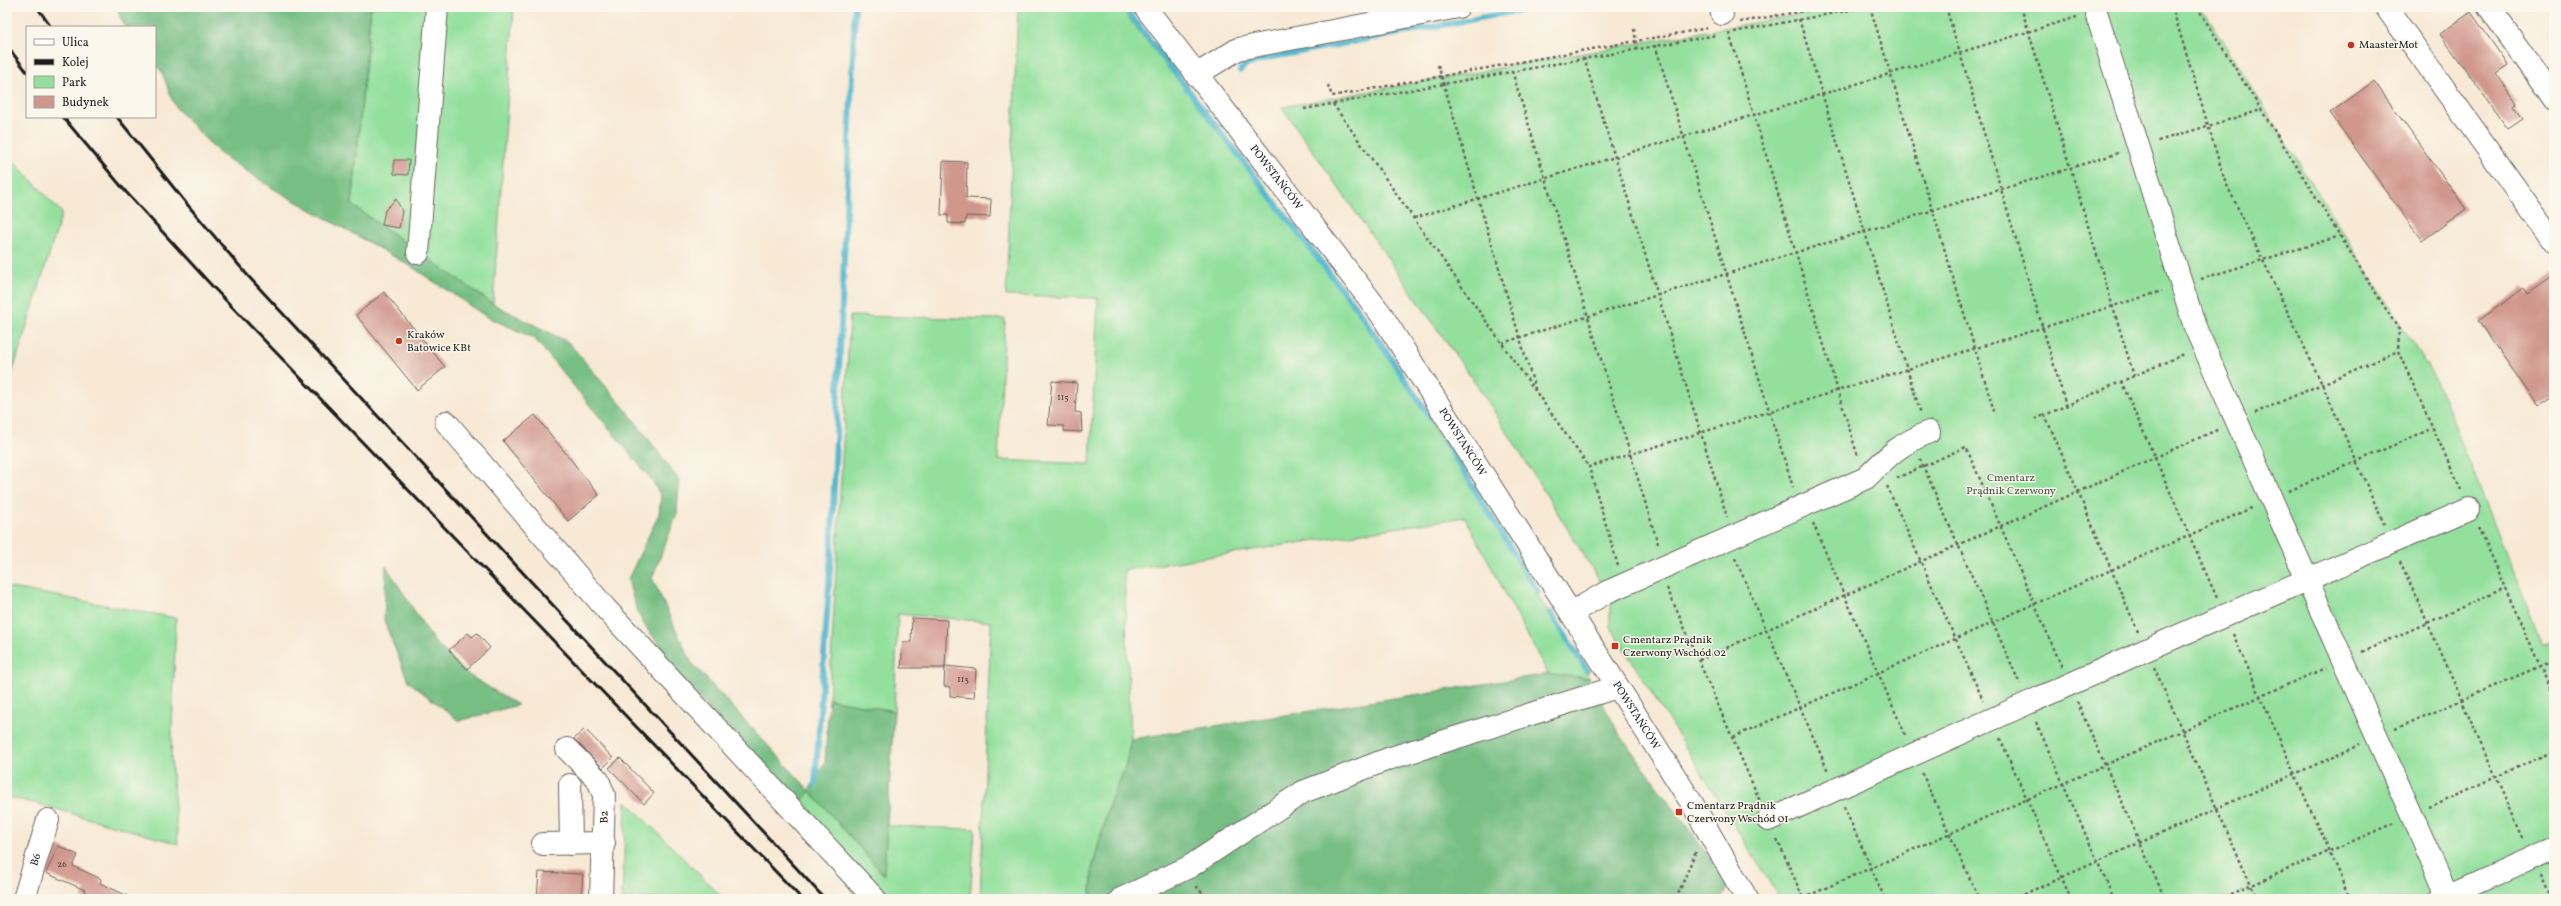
<svg xmlns="http://www.w3.org/2000/svg" width="2561" height="906" viewBox="0 0 2561 906" font-family="Vollkorn,serif">
  <style>
    .green { fill: #93e09d; stroke: #587e5c }
    .forest { fill: #76be84; stroke: #496d50 }
    .lines { fill: none; stroke-linecap: round; stroke-linejoin: round }
    .stream { stroke: #52b8d0; stroke-width: 6 }
    .building { fill: #d0978d }
    .minor-casing { stroke: #69645c; stroke-width: 24 }
    .path { stroke: #69645c; stroke-width: 2.5; stroke-dasharray: 3 3; stroke-linecap: butt }
    .minor { stroke: #fff; stroke-width: 22 }
    .rail { stroke: #1c1c1c; stroke-width: 3 }
    .poi-dot { fill: #c8321e; stroke: #fbf7ec; stroke-width: 1.5 }
    .labels { text-anchor: middle; dominant-baseline: central; stroke-width: 3; stroke-linejoin: round; paint-order: stroke }
    .number-label { font-size: 9px; fill: #493b38 }
    .poi-label { font-size: 11px; fill: #1c1c1c; stroke: #fbf7ec; text-anchor: start }
    .street-label { font-size: 11px; fill: #1c1c1c; stroke: #fbf7ec }
    .park-label { font-size: 11px; fill: #405743; stroke: #fbf7ec }
  </style>
  <rect width="100%" height="100%" fill="#fbf7ec"/>
  <filter id="ink" filterUnits="userSpaceOnUse"><feTurbulence type="fractalNoise" baseFrequency=".025" numOctaves="2"/><feDisplacementMap in="SourceGraphic" scale="8" xChannelSelector="R" yChannelSelector="G"/><feConvolveMatrix kernelMatrix="1 2 1 2 8 2 1 2 1" color-interpolation-filters="sRGB"/></filter>
  <filter id="wash" filterUnits="userSpaceOnUse"><feTurbulence type="fractalNoise" baseFrequency=".012" numOctaves="4" result="noise"/><feDisplacementMap in="SourceGraphic" scale="16" xChannelSelector="R" yChannelSelector="G"/><feGaussianBlur stdDeviation="0.9" result="paint"/><feColorMatrix in="noise" values="0 0 0 0 0 0 0 0 0 0 0 0 0 0 0 0 0 1.4 0 .05"/><feComposite in="paint" operator="in"/></filter>
  <g filter="url(#wash)">
    <rect width="100%" height="100%" fill="#f7e9d4"/>
    <!-- green -->
    <path class="green" d="M371,7H514L493,304L352,205Z
      M1018,7H1120L1368,321L1589,678L1548,674L1465,517L1124,570L1131,739L1125,768L1110,802L1092,869L1091,899H980L991,622L898,614L894,711L829,699L850,316L1005,319L998,460L1090,464L1098,298L1006,296Z
      M1842,7H2201L2437,382L2542,642L2554,637V899H1780L1610,626V597L1489,403L1282,107Z
      M7,154L62,213L7,390Z
      M7,587L176,618L171,758L178,844L42,805L7,797Z
      M809,790L883,874L887,826L975,829L970,899H881L795,809Z
      M626,801L724,899H622Z"/>
    <!-- forest -->
    <path class="forest" d="M116,7H371L352,205L493,304L568,342L631,416L679,480L677,514L652,578L691,662L809,790L825,762L829,699L894,711L884,875L810,791L795,809L662,655C662,643 652,637 645,626C636,612 632,595 628,579L659,514L661,496L651,479L534,338L487,317L412,267L274,189L219,153L177,109L171,97L162,72L155,64V27H125Z
      M386,566L433,640L467,674L518,705L459,721L408,681L384,621Z
      M1548,674L1589,678L1618,732L1729,884L1722,899H1091L1092,869L1110,802L1125,768L1131,739Z"/>
    <g class="lines">
      <!-- stream -->
      <path class="stream" d="M1129,13L1361,314L1432,420
        M1240,71L1244,66L1267,58L1538,7
        M1443,438L1538,592
        M1551,613L1587,670
        M815,785L831,555L855,7"/>
    </g>
    <g id="blocks">
      <!-- building -->
      <path class="building" d="M2471,12L2508,65L2496,73L2517,103L2514,105L2523,119L2508,129L2440,34Z
        M2374,81L2466,209L2422,241L2330,113Z
        M394,160H409L408,175L394,174Z
        M943,161L967,162L966,198L991,199L990,217L966,216L965,224L948,223V215H941Z
        M396,199L402,211L399,228L382,225L385,210Z
        M2554,276V397L2539,407L2478,321L2524,288L2528,294Z
        M384,292L445,367L417,390L356,315Z
        M1052,381L1077,383L1075,412L1081,413L1082,432L1064,431V426L1048,425Z
        M535,415L599,495L568,521L503,441Z
        M912,618L947,620L945,668H901L903,642H911Z
        M468,633L472,637L477,633L490,648L467,669L449,650Z
        M945,666L976,669L974,698L950,696V687L944,686Z
        M585,729L613,758L603,768L574,739Z
        M620,758L654,793L644,804L609,768Z
        M58,846L78,855L73,866L101,879L100,883L134,899H81L85,890L46,873Z
        M539,872L583,874L581,899H537Z"/>
    </g>
  </g>
  <g filter="url(#ink)">
    <use href="#blocks" fill-opacity="0" stroke="#69645c" stroke-width="1"/>
    <g class="lines">
      <defs>
        <g id="minor">
          <path id="s1" d="M1145,7L1381,314L1693,805L1747,899"/>
          <path d="M1721,7L1722,14"/>
          <path d="M2386,7L2554,242"/>
          <path d="M2489,7L2554,99"/>
          <path d="M2097,15L2195,327L2449,899"/>
          <path d="M1196,75L1238,49L1458,7"/>
          <path d="M418,253L437,7"/>
          <path d="M446,422L606,609L875,899"/>
          <path d="M1571,613L1607,592L1866,478C1889,455 1898,445 1929,432"/>
          <path d="M567,749L598,780L604,795L601,899"/>
          <path d="M570,785L571,844"/>
          <path d="M1768,820L2146,650L2469,509"/>
          <path d="M543,844L604,843"/>
          <path id="s2" d="M24,899L48,820"/>
          <path d="M1121,899L1189,867L1303,792L1388,759L1617,687"/>
          <path d="M2440,899L2554,848"/>
        </g>
      </defs>
      <!-- minor casing -->
      <use href="#minor" class="minor-casing"/>
      <!-- path -->
      <path class="path" d="M1834,7L1835,13
        M1870,7L1995,414
        M1946,7L2066,405
        M2021,7L2134,376
        M2172,7L2225,181L2322,384L2384,524
        M2197,7L2399,330L2398,351L2461,490
        M1799,19L1921,414
        M1740,22L1826,7
        M1634,29L1637,48
        M1734,32L1866,7
        M1729,33L1858,457
        M1655,45L1793,487
        M1584,58L1727,517
        M1438,65L1536,392
        M1512,71L1659,547
        M1328,85L1332,96L1708,28
        M1333,104L1589,467
        M1304,109L1717,35
        M2158,141L2261,110
        M1414,218L2077,17
        M2201,279L2340,236
        M1502,343L2119,153
        M2121,381L2217,598
        M2255,413L2398,351
        M2035,419L2045,415
        M1920,459L2020,684
        M1897,478L1966,447L2062,667
        M1887,486L1983,700
        M2289,491L2433,428
        M1813,523L1906,737
        M2478,528L2554,697
        M1735,558L1828,771
        M2400,561L2524,840
        M1618,566L1589,467L2162,291
        M1667,588L1760,801
        M2138,632L2045,415L2184,354
        M2233,634L2350,899
        M2362,652L2505,588
        M1699,660L2219,429
        M2154,667L2257,899
        M2077,702L2165,899
        M2036,722L2114,899
        M2395,729L2554,660
        M1733,737L2254,507
        M2000,738L2071,899
        M1922,773L1979,899
        M1844,807L1885,899
        M2429,807L2554,751
        M1777,839L1803,898
        M2540,876L2550,899
        M1196,886L1208,899
        M1803,898L2325,668
        M1676,899L1696,851
        M2013,899L2360,745
        M2220,899L2394,823"/>
      <!-- minor -->
      <use href="#minor" class="minor"/>
      <!-- rail -->
      <path class="rail" d="M37,7L51,27
        M7,46L27,72
        M63,117L126,192L213,287L802,899
        M117,117L186,203L249,277L825,899"/>
    </g>
  </g>
  <!-- markers -->
  <g class="poi-dot">
    <circle cx="2351" cy="45" r="4"/>
    <circle cx="399" cy="341" r="4"/>
    <rect x="1611" y="642" width="8" height="8" rx="2"/>
    <rect x="1675" y="808" width="8" height="8" rx="2"/>
  </g>
  <g class="labels">
    <!-- number labels -->
    <g class="number-label">
      <text x="1063" y="397">115</text>
      <text x="963" y="679">113</text>
      <text x="62" y="864">26</text>
    </g>
    <!-- poi labels -->
    <g class="poi-label">
      <text x="2359" y="45">MaasterMot</text>
      <text x="407" y="335">Kraków<tspan x="407" dy="13">Batowice KBt</tspan></text>
      <text x="1623" y="640">Cmentarz Prądnik<tspan x="1623" dy="13">Czerwony Wschód 02</tspan></text>
      <text x="1687" y="806">Cmentarz Prądnik<tspan x="1687" dy="13">Czerwony Wschód 01</tspan></text>
    </g>
    <!-- street labels -->
    <g class="street-label">
      <text stroke="none"><textPath href="#s1" startOffset="215">POWSTAŃCÓW</textPath></text>
      <text stroke="none"><textPath href="#s1" startOffset="539">POWSTAŃCÓW</textPath></text>
      <text stroke="none"><textPath href="#s1" startOffset="863">POWSTAŃCÓW</textPath></text>
      <text transform="translate(605 817) rotate(-91)">B2</text>
      <text stroke="none"><textPath href="#s2" startOffset="41">B6</textPath></text>
    </g>
    <!-- park labels -->
    <g class="park-label">
      <text x="2011" y="478">Cmentarz<tspan x="2011" dy="13">Prądnik Czerwony</tspan></text>
    </g>
  </g>
  <!-- margin -->
  <rect width="2561" height="906" fill="none" stroke="#fbf7ec" stroke-width="24"/>
  <!-- legend -->
  <rect x="26" y="26" width="130" height="92" fill="#fbf7ec" stroke="#a29f99"/>
  <rect x="34" y="39" width="20" height="6" fill="#ffffff" stroke="#a29f99"/>
  <text x="62" y="46" font-size="12" fill="#1c1c1c">Ulica</text>
  <rect x="34" y="59" width="20" height="6" fill="#1c1c1c" stroke="#a29f99"/>
  <text x="62" y="66" font-size="12" fill="#1c1c1c">Kolej</text>
  <rect x="34" y="76" width="20" height="12" fill="#93e09d" stroke="#a29f99"/>
  <text x="62" y="86" font-size="12" fill="#1c1c1c">Park</text>
  <rect x="34" y="96" width="20" height="12" fill="#d0978d" stroke="#a29f99"/>
  <text x="62" y="106" font-size="12" fill="#1c1c1c">Budynek</text>
</svg>
